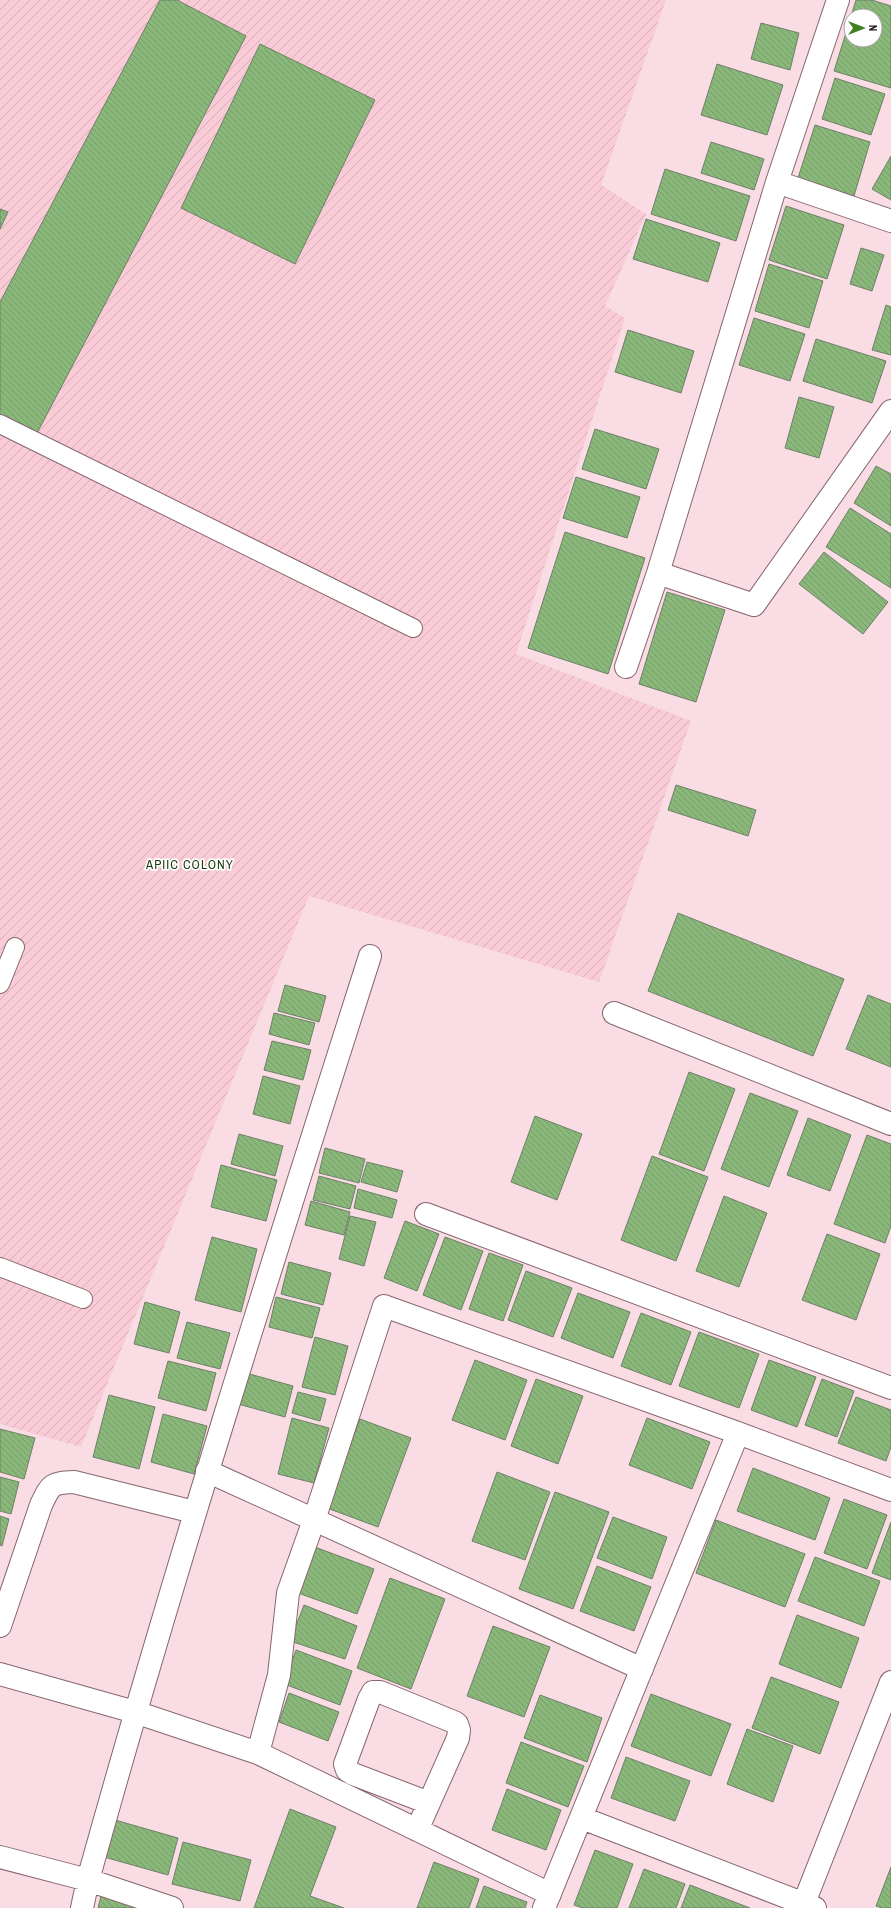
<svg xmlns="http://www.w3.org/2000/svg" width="891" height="1908" viewBox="0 0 891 1908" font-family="'Archivo Narrow',sans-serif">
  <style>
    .industrial { fill: url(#industrial-furrows) }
    .building { fill: url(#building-back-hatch); stroke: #6e8068 }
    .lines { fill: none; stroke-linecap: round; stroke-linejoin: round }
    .lane-casing { stroke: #86666e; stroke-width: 20 }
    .street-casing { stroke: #86666e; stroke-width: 24 }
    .lane { stroke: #fff; stroke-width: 18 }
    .street { stroke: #fff; stroke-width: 22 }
    .labels { text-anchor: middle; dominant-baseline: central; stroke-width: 3.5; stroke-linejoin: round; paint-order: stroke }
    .neighbourhood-label { font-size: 13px; letter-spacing: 1px; fill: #183709; stroke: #fff }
  </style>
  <defs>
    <pattern id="industrial-furrows" width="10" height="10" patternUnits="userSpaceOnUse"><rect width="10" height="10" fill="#f8cbd6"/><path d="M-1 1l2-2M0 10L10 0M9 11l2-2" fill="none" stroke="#d4adb7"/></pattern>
    <pattern id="building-back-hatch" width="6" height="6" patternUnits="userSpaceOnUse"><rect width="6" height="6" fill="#8ab77a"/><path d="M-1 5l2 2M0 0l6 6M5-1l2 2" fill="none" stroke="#779c69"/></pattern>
  </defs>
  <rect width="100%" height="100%" fill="#fadde4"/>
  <!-- industrial -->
  <path class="industrial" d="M0,0H666L601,185L646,214L605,306L625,318L516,654L691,721L599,982L309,896L81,1447L0,1424Z"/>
  <!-- building -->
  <path class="building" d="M160,0H177L246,36L36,435L0,416V302Z
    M856,0H872L891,6V88L834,71L851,17V40H875V16H851Z
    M761,23L799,33L790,70L751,59Z
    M260,44L375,100L295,264L181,208Z
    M717,64L783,85L767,135L701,115Z
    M835,78L885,94L871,135L822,119Z
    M815,125L870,142L854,196L798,178Z
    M711,142L764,159L754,190L701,173Z
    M891,156V200L872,189Z
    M665,169L750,196L736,241L651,214Z
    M786,206L844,225L827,279L769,260Z
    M0,209L8,212L0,229Z
    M646,219L720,243L708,282L633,259Z
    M861,248L884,255L872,291L850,284Z
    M769,264L823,281L809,328L755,311Z
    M886,305L891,307V355L872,350Z
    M754,318L805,334L790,381L739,365Z
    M628,330L694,351L681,393L615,372Z
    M816,339L886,361L872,403L803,381Z
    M799,397L834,407L819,458L785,448Z
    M595,429L659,449L646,489L582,469Z
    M876,466L891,474V526L854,503Z
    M576,477L640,497L627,538L563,518Z
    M850,508L891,534V588L826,547Z
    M565,532L645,558L608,674L528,648Z
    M824,552L888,602L863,634L799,584Z
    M667,592L725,610L696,702L639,684Z
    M676,785L756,810L748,836L668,810Z
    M678,913L844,979L813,1056L648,991Z
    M285,985L326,996L319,1022L278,1011Z
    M868,995L891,1004V1067L846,1049Z
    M274,1013L315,1023L309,1045L269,1034Z
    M272,1041L311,1050L303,1080L264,1070Z
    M689,1072L735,1089L704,1171L659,1154Z
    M263,1076L300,1086L290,1124L253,1114Z
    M750,1093L798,1111L769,1187L721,1169Z
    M535,1116L582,1134L557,1200L511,1182Z
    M808,1118L851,1135L830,1191L787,1175Z
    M239,1134L283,1146L275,1176L231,1164Z
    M867,1135L891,1144V1226L885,1243L834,1224Z
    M325,1148L365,1159L359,1183L319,1173Z
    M652,1156L708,1177L676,1261L621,1240Z
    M367,1162L403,1171L397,1192L361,1182Z
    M221,1165L277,1180L266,1221L211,1207Z
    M319,1176L356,1186L350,1209L313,1200Z
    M358,1189L397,1200L392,1218L354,1208Z
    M724,1196L767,1213L739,1287L696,1271Z
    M311,1201L350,1212L344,1235L305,1225Z
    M350,1216L376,1222L364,1266L339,1259Z
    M405,1221L439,1234L417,1291L384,1278Z
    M827,1234L880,1254L856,1320L802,1300Z
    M212,1237L257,1249L241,1312L195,1300Z
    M445,1237L483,1251L461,1310L423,1295Z
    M489,1253L523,1265L503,1321L469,1309Z
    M289,1262L331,1273L323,1305L281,1294Z
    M526,1271L572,1288L553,1337L508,1320Z
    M578,1293L630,1312L613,1358L561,1338Z
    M276,1297L320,1308L312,1338L269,1327Z
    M145,1302L180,1312L169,1353L134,1344Z
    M641,1313L691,1332L671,1385L621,1366Z
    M187,1322L230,1333L220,1369L177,1358Z
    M699,1332L759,1354L739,1408L679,1386Z
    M315,1337L348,1346L335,1395L302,1387Z
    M475,1360L527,1380L505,1440L452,1420Z
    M769,1360L816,1377L797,1427L751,1410Z
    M168,1361L216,1373L206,1411L158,1398Z
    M246,1373L293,1386L285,1417L238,1404Z
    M536,1379L583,1396L558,1464L511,1446Z
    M822,1379L854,1391L837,1437L805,1425Z
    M298,1392L326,1399L320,1421L292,1413Z
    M109,1395L155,1407L139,1469L93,1457Z
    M856,1397L891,1410V1447L886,1461L838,1443Z
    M163,1414L207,1426L194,1474L151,1462Z
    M292,1418L329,1428L314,1483L278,1474Z
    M647,1418L710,1442L692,1489L629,1465Z
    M360,1419L411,1438L378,1527L327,1508Z
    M0,1429L35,1438L24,1479L0,1472Z
    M753,1468L830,1498L815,1540L737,1511Z
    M497,1472L550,1492L525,1560L472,1541Z
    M0,1477L19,1482L11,1514L0,1511Z
    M555,1492L609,1512L573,1609L519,1589Z
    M844,1499L887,1515L867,1569L824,1553Z
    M0,1516L9,1519L2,1546L0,1545Z
    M613,1517L667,1537L652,1579L597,1558Z
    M716,1520L805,1554L785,1607L696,1573Z
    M891,1522V1580L872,1573Z
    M312,1546L374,1569L357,1614L295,1592Z
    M815,1557L880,1581L864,1626L798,1601Z
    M597,1566L651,1587L634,1631L580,1611Z
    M390,1578L445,1599L411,1689L357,1668Z
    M304,1605L357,1626L345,1659L290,1641Z
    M797,1615L859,1638L841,1688L779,1664Z
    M493,1626L550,1647L524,1717L467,1696Z
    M296,1650L352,1671L340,1705L284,1684Z
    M771,1677L839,1702L820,1754L752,1728Z
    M289,1693L339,1712L328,1741L279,1722Z
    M651,1694L731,1724L711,1776L631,1746Z
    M540,1695L602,1718L587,1762L524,1738Z
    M747,1729L793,1746L773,1802L727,1784Z
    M521,1742L584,1766L568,1807L506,1783Z
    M626,1757L690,1781L675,1821L611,1798Z
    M507,1789L561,1810L546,1850L492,1830Z
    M290,1809L336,1827L310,1896L344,1908H254Z
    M115,1820L178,1838L168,1875L104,1857Z
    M183,1842L251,1860L240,1901L172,1884Z
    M595,1850L633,1864L617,1908H583L574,1905Z
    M434,1862L479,1879L469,1908H417Z
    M891,1867V1908H882L876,1906Z
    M644,1869L685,1884L676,1908H629Z
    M690,1885L750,1908H681Z
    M484,1886L527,1902L525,1908H476Z
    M101,1896L142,1908H98Z"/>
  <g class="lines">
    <defs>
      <path id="lane" d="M0,424L413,628
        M0,984L15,947
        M0,1267L83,1299"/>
      <path id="street" d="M777,182L891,221
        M658,573L754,605L891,411
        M626,667L658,573L777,182L838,0
        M614,1013L891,1124
        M426,1214L891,1388
        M207,1471L642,1669
        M0,1626L41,1505C51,1484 51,1483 74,1482L194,1512
        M0,1674L135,1712L258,1753L550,1894
        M258,1753L279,1675L288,1593L314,1520L384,1306L738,1433L891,1490
        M582,1818L815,1908
        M417,1830L458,1738L459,1730L457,1724L454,1722L380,1692H373L369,1699L345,1764L347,1770L353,1774L429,1803
        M0,1857L88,1880L172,1908
        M82,1908L88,1880C174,1570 272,1263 370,956
        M544,1908L738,1433
        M802,1908L891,1682"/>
    </defs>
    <!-- lane casing -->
    <use href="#lane" class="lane-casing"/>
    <!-- street casing -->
    <use href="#street" class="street-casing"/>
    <!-- lane -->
    <use href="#lane" class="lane"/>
    <!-- street -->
    <use href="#street" class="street"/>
  </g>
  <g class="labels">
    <!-- neighbourhood labels -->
    <g class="neighbourhood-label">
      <text x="190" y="864">APIIC COLONY</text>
    </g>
  </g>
  <!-- north arrow -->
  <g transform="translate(863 28) rotate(90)"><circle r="19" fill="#ffffff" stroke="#a6a1a2"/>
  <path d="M0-3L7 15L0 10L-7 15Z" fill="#408121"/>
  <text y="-6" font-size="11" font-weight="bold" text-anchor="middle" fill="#201417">N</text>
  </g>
</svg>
